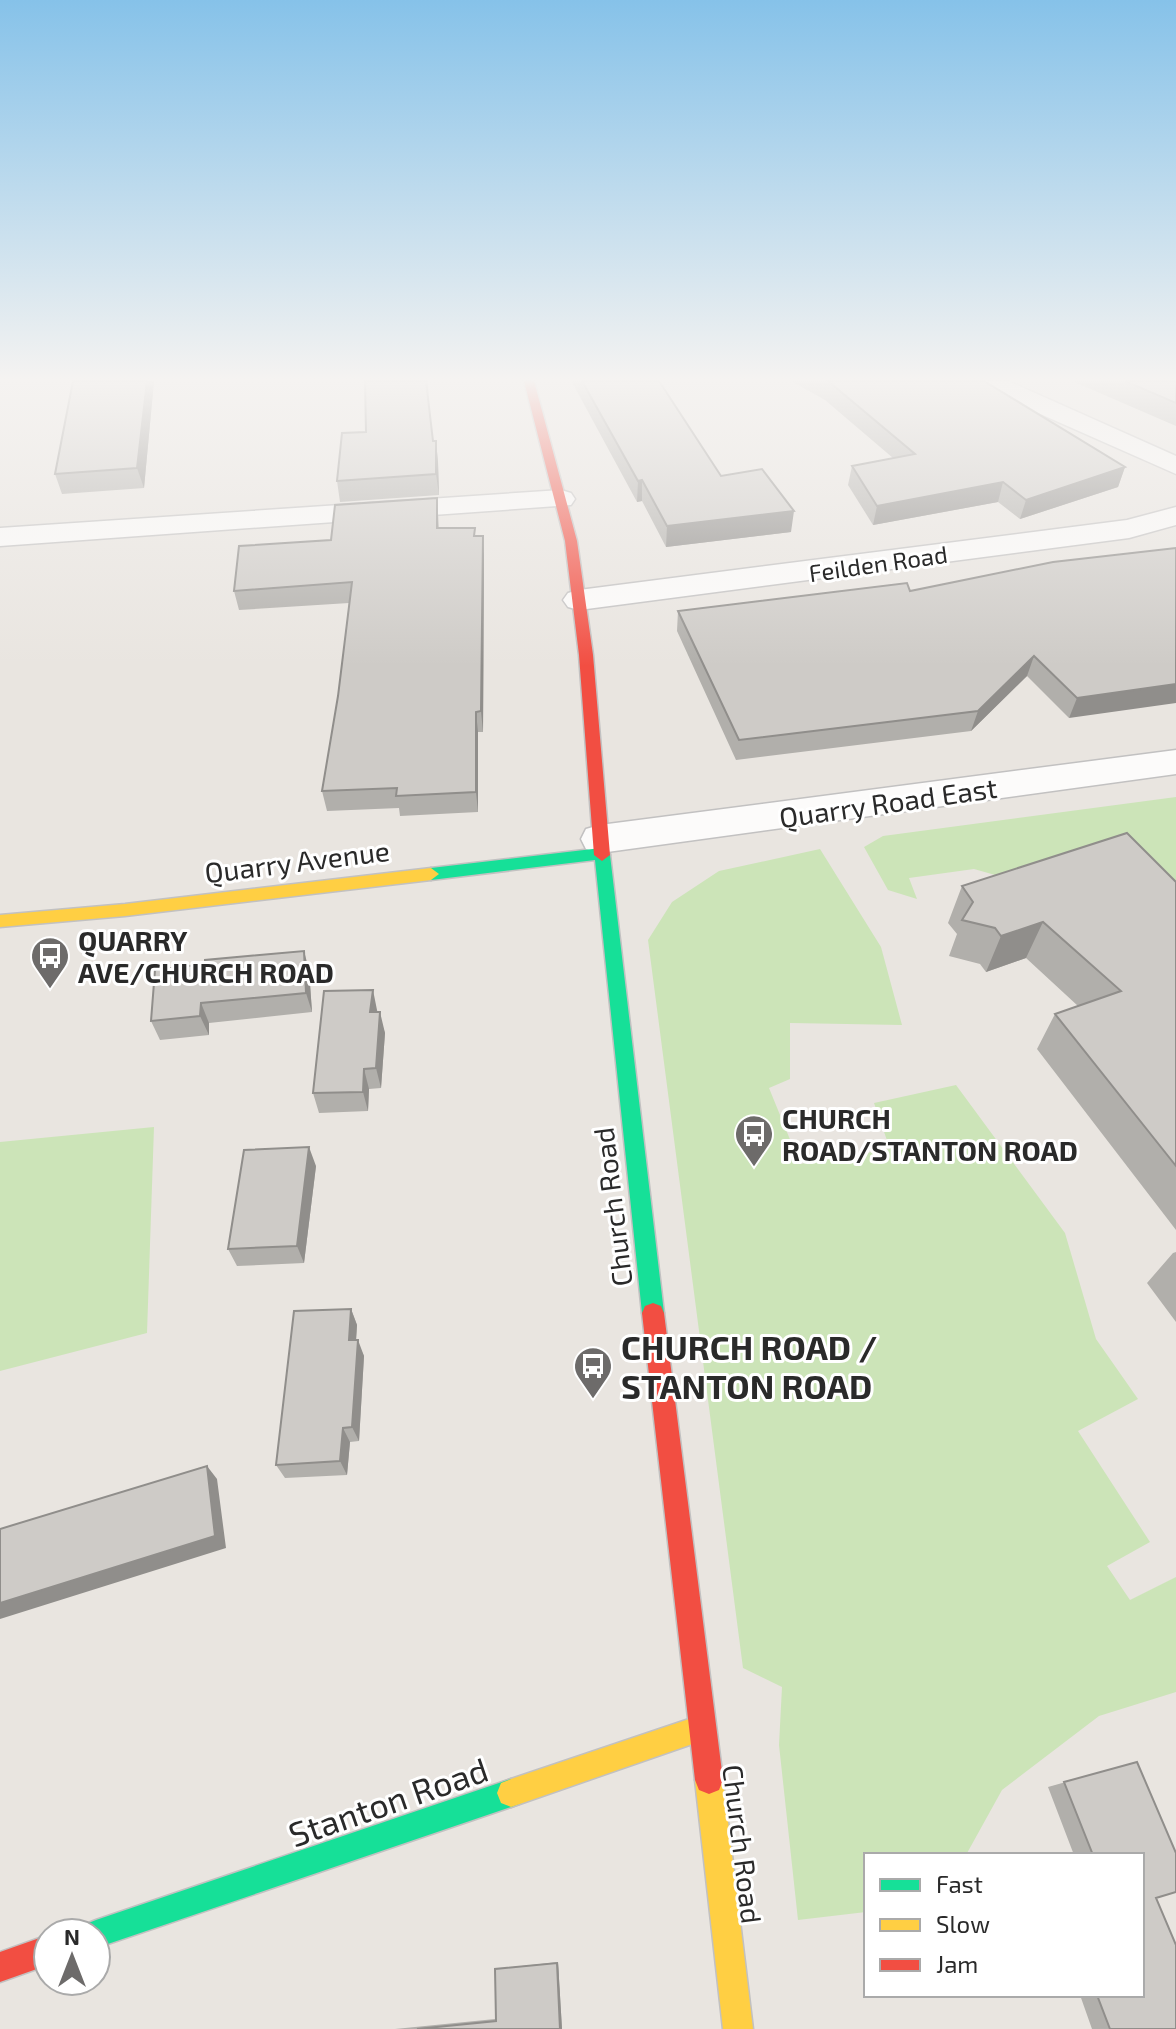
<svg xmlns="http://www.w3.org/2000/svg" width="1176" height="2029" viewBox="0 0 1176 2029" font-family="'Exo 2',sans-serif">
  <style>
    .green { fill: #cce4b8 }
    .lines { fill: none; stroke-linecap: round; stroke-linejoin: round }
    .street-casing { stroke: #c2c1c1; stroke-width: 3 }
    .fast-casing { stroke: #c2c1c1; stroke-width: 3 }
    .slow-casing { stroke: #c2c1c1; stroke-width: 3 }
    .jam-casing { stroke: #c2c1c1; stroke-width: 3 }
    .street { fill: #fcfbfa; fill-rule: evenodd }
    .fast { fill: #16e098; fill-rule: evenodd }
    .slow { fill: #ffcf43; fill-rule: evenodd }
    .jam { fill: #f24e42; fill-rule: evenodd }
    .wall { fill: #b1afab }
    .shaded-wall { fill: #908e8b }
    .building { fill: #cecbc7; stroke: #908e8b; stroke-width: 2 }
    .labels { text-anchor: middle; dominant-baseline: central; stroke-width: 6; stroke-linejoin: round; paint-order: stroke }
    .far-street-label { font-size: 24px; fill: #2a2a2a; stroke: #fff }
    .street-label { font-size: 28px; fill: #2a2a2a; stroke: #fff }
    .poi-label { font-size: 28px; font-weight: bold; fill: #2a2a2a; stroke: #fff; text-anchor: start }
    .near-poi-label { font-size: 34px; font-weight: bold; fill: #2a2a2a; stroke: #fff; text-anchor: start }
    .near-street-label { font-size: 34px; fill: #2a2a2a; stroke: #fff }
  </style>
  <rect width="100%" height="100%" fill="#e9e5e0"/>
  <!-- green -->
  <path class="green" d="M1176,797V940L1048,890L974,869L909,878L917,899L888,890L864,847L883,836Z
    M820,849L881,947L902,1025L790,1023V1079L769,1088L800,1164L890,1149L874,1103L956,1085L1065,1233L1096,1339L1138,1399L1078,1431L1150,1542L1107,1566L1130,1600L1176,1577V1692L1099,1716L1002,1790L966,1855H866V1912L798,1920L779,1745L782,1687L743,1668L648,940L672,902L719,871Z
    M154,1127L147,1333L0,1371V1142Z"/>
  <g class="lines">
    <defs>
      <path id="street" d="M974,381H1008L1176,456V474L977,386Z
        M561,490L571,493L575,499L571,505L0,546V528Z
        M1176,507V525L1129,538L579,610L568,607L563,600L568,593L579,590L1127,520Z
        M1176,750V774L600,853L586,849L581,839L586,829L600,825Z"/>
      <path id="fast" d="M601,848L610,855L664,1313L661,1320L653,1323L645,1320L642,1313L595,860L431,880L423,874L431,868Z
        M511,1779L521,1783L525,1793L521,1803L511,1807L96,1948V1933H82L86,1924L96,1920Z"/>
      <path id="slow" d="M431,868L439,874L431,880L125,916L0,927V915L125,904Z
        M701,1715L710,1719L714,1728L710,1737L701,1741L511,1807L501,1803L497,1793L501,1783L511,1779Z
        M709,1766L719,1770L723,1780L753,2029H723L695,1780L699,1770Z"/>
      <path id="jam" d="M524,381H534L577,541L593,655L610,855L602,861L594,855L579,655L565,541Z
        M653,1303L661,1306L664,1313L723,1780L719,1790L709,1794L699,1790L695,1780L642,1313L645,1306Z
        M48,1935V1965L0,1982V1952Z"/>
    </defs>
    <!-- street casing -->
    <use href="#street" class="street-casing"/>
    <!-- fast casing -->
    <use href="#fast" class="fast-casing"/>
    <!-- slow casing -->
    <use href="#slow" class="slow-casing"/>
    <!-- jam casing -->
    <use href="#jam" class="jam-casing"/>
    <!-- street -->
    <use href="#street" class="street"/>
    <!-- fast -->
    <use href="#fast" class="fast"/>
    <!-- slow -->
    <use href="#slow" class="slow"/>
    <!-- jam -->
    <use href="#jam" class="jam"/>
  </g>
  <!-- wall -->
  <path class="wall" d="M73,381H154L144,488L62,494L55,474Z
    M365,381H428L429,410L433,441H436L438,462L439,495L340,502L337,481L366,432Z
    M573,381H659L721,476L791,532L666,547L642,501L637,502L573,384Z
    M791,381H984L1125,467L1118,487L1020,519L998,502L873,525L848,485L852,466L893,458L825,400Z
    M1072,381H1176V426Z
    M437,498L439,528L475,536L484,555L483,732H478V812L400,816L399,808L327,811L322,791L338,696L349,603L239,610L234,591Z
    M1176,548L1069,718L1027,676L971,731L736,760L677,631L678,611L910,591Z
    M1176,882V1230L1037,1049L1055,1014L1078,1006L1026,958L986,972L980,964L949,956L957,934L948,923L962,886Z
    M155,970H309L312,1012L209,1023V1035L160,1040L151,1021Z
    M377,1010L385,1033L381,1088L369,1089L368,1111L319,1113L313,1093Z
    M316,1166L304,1263L237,1266L228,1249Z
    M1176,1252V1322L1147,1283L1173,1253Z
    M351,1309L357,1325L356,1340L364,1356L359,1441L350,1442L347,1475L285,1478L276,1465Z
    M1137,1762L1176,1853V1892L1156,1898L1176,1945V2029H1092L1080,1995H1142V1855H1074L1048,1787Z
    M558,1962L562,2029H395L495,2019V1969Z"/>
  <!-- shaded-wall -->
  <path class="shaded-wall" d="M147,381H154L144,488L137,468Z
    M436,441L438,462L439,495L436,474Z
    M1125,467L1118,487L1020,519L1026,500Z
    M642,480V501L637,502L638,481Z
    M1003,482L998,502L873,525L877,506Z
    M794,511L791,532L666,547L667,526Z
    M483,536L484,555L483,732L481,711Z
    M1034,656L1027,676L971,731L978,711Z
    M1176,684V703L1069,718L1077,698Z
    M476,712L478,732V812L476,792Z
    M1043,922L1026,958L986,972L1001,936Z
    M304,951L309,970L312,1012L306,993Z
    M373,990L377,1010L375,1033L370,1012Z
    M201,1003L209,1023V1035L200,1016Z
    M380,1012L385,1033L381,1088L376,1068Z
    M364,1069L369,1089L368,1111L363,1092Z
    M309,1147L316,1166L304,1263L297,1246Z
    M351,1309L357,1325L355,1356L349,1340Z
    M358,1340L364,1356L359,1441L352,1427Z
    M343,1428L350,1442L347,1475L340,1461Z
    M207,1466L217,1479L226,1548L0,1619V1603Z
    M558,1962L562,2029H560L557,1963Z"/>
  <!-- building -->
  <path class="building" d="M73,381H147L137,468L55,474Z
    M365,381H426L433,441H436V474L337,481L342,433L366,432Z
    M582,381H659L721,476L762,469L794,511L667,526L642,480L638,481Z
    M828,381H984L1125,467L1026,500L1003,482L877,506L852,466L915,454Z
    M1125,381H1176V403Z
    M437,498V528H475L474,536H483L481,711L476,712V792L396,796L397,788L322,791L338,696L352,582L234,591L239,546L331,540L335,505Z
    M1176,548V684L1077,698L1034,656L978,711L739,740L678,611L907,583L910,591L1053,562Z
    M1127,833L1176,882V1166L1055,1014L1121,991L1043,922L1001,936L995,928L962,920L973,902L962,886Z
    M304,951L306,993L201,1003L200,1016L151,1021L155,970L205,964V960Z
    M373,990L370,1012H380L376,1068L364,1069L363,1092L313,1093L324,991Z
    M309,1147L297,1246L228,1249L244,1150Z
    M351,1309L349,1340H358L352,1427L343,1428L340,1461L276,1465L294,1311Z
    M207,1466L215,1536L0,1603V1529Z
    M1137,1762L1176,1853V1892L1156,1898L1176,1945V2029H1110L1097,1995H1142V1855H1093L1064,1782Z
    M557,1963L560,2029H417L496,2021L495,1969Z"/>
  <!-- sky -->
  <linearGradient id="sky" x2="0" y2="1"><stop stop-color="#86c2e9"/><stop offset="0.57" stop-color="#f5f3f1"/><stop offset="1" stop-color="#f5f3f1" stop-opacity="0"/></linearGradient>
  <rect width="1176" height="666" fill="url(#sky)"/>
  <!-- icons -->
  <defs>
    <symbol id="bus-pin" viewBox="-11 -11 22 30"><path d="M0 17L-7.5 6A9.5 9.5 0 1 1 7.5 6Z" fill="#6d6b6a" stroke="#fff"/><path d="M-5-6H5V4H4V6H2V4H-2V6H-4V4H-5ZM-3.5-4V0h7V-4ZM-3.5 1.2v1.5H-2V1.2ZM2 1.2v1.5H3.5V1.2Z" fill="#fff"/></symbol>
  </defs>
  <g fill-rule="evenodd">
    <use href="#bus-pin" x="28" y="934" width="44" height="60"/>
    <use href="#bus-pin" x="732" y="1112" width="44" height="60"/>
    <use href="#bus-pin" x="571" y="1344" width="44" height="60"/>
  </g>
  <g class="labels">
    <!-- far-street labels -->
    <g class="far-street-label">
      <text transform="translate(878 563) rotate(-8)">Feilden Road</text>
    </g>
    <!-- street labels -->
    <g class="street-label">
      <text transform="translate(888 802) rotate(-8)">Quarry Road East</text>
      <text transform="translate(297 861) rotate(-7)">Quarry Avenue</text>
      <text transform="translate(612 1207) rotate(-97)">Church Road</text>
      <text transform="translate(743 1844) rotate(83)">Church Road</text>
    </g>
    <!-- poi labels -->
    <g class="poi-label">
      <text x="78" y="940">QUARRY<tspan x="78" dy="32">AVE/CHURCH ROAD</tspan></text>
      <text x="782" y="1118">CHURCH<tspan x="782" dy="32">ROAD/STANTON ROAD</tspan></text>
    </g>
    <!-- near-poi labels -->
    <g class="near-poi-label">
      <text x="621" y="1346">CHURCH ROAD /<tspan x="621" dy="39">STANTON ROAD</tspan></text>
    </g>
    <!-- near-street labels -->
    <g class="near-street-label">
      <text transform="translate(388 1801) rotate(-19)">Stanton Road</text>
    </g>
  </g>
  <!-- legend -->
  <rect x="864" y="1853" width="280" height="144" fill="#ffffff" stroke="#aaaaaa" stroke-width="2"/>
  <rect x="880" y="1879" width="40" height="12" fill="#16e098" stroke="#aaaaaa" stroke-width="2"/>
  <text x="936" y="1893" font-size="24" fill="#2a2a2a">Fast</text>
  <rect x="880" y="1919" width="40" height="12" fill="#ffcf43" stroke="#aaaaaa" stroke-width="2"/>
  <text x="936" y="1933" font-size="24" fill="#2a2a2a">Slow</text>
  <rect x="880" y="1959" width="40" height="12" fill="#f24e42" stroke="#aaaaaa" stroke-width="2"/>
  <text x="936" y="1973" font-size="24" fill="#2a2a2a">Jam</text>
  <!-- north arrow -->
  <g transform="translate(72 1957)"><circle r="38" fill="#ffffff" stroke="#aaaaaa" stroke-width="2"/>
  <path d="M0-6L14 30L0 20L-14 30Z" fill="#6d6b6a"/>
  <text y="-12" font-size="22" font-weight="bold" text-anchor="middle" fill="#2a2a2a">N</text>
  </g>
</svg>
